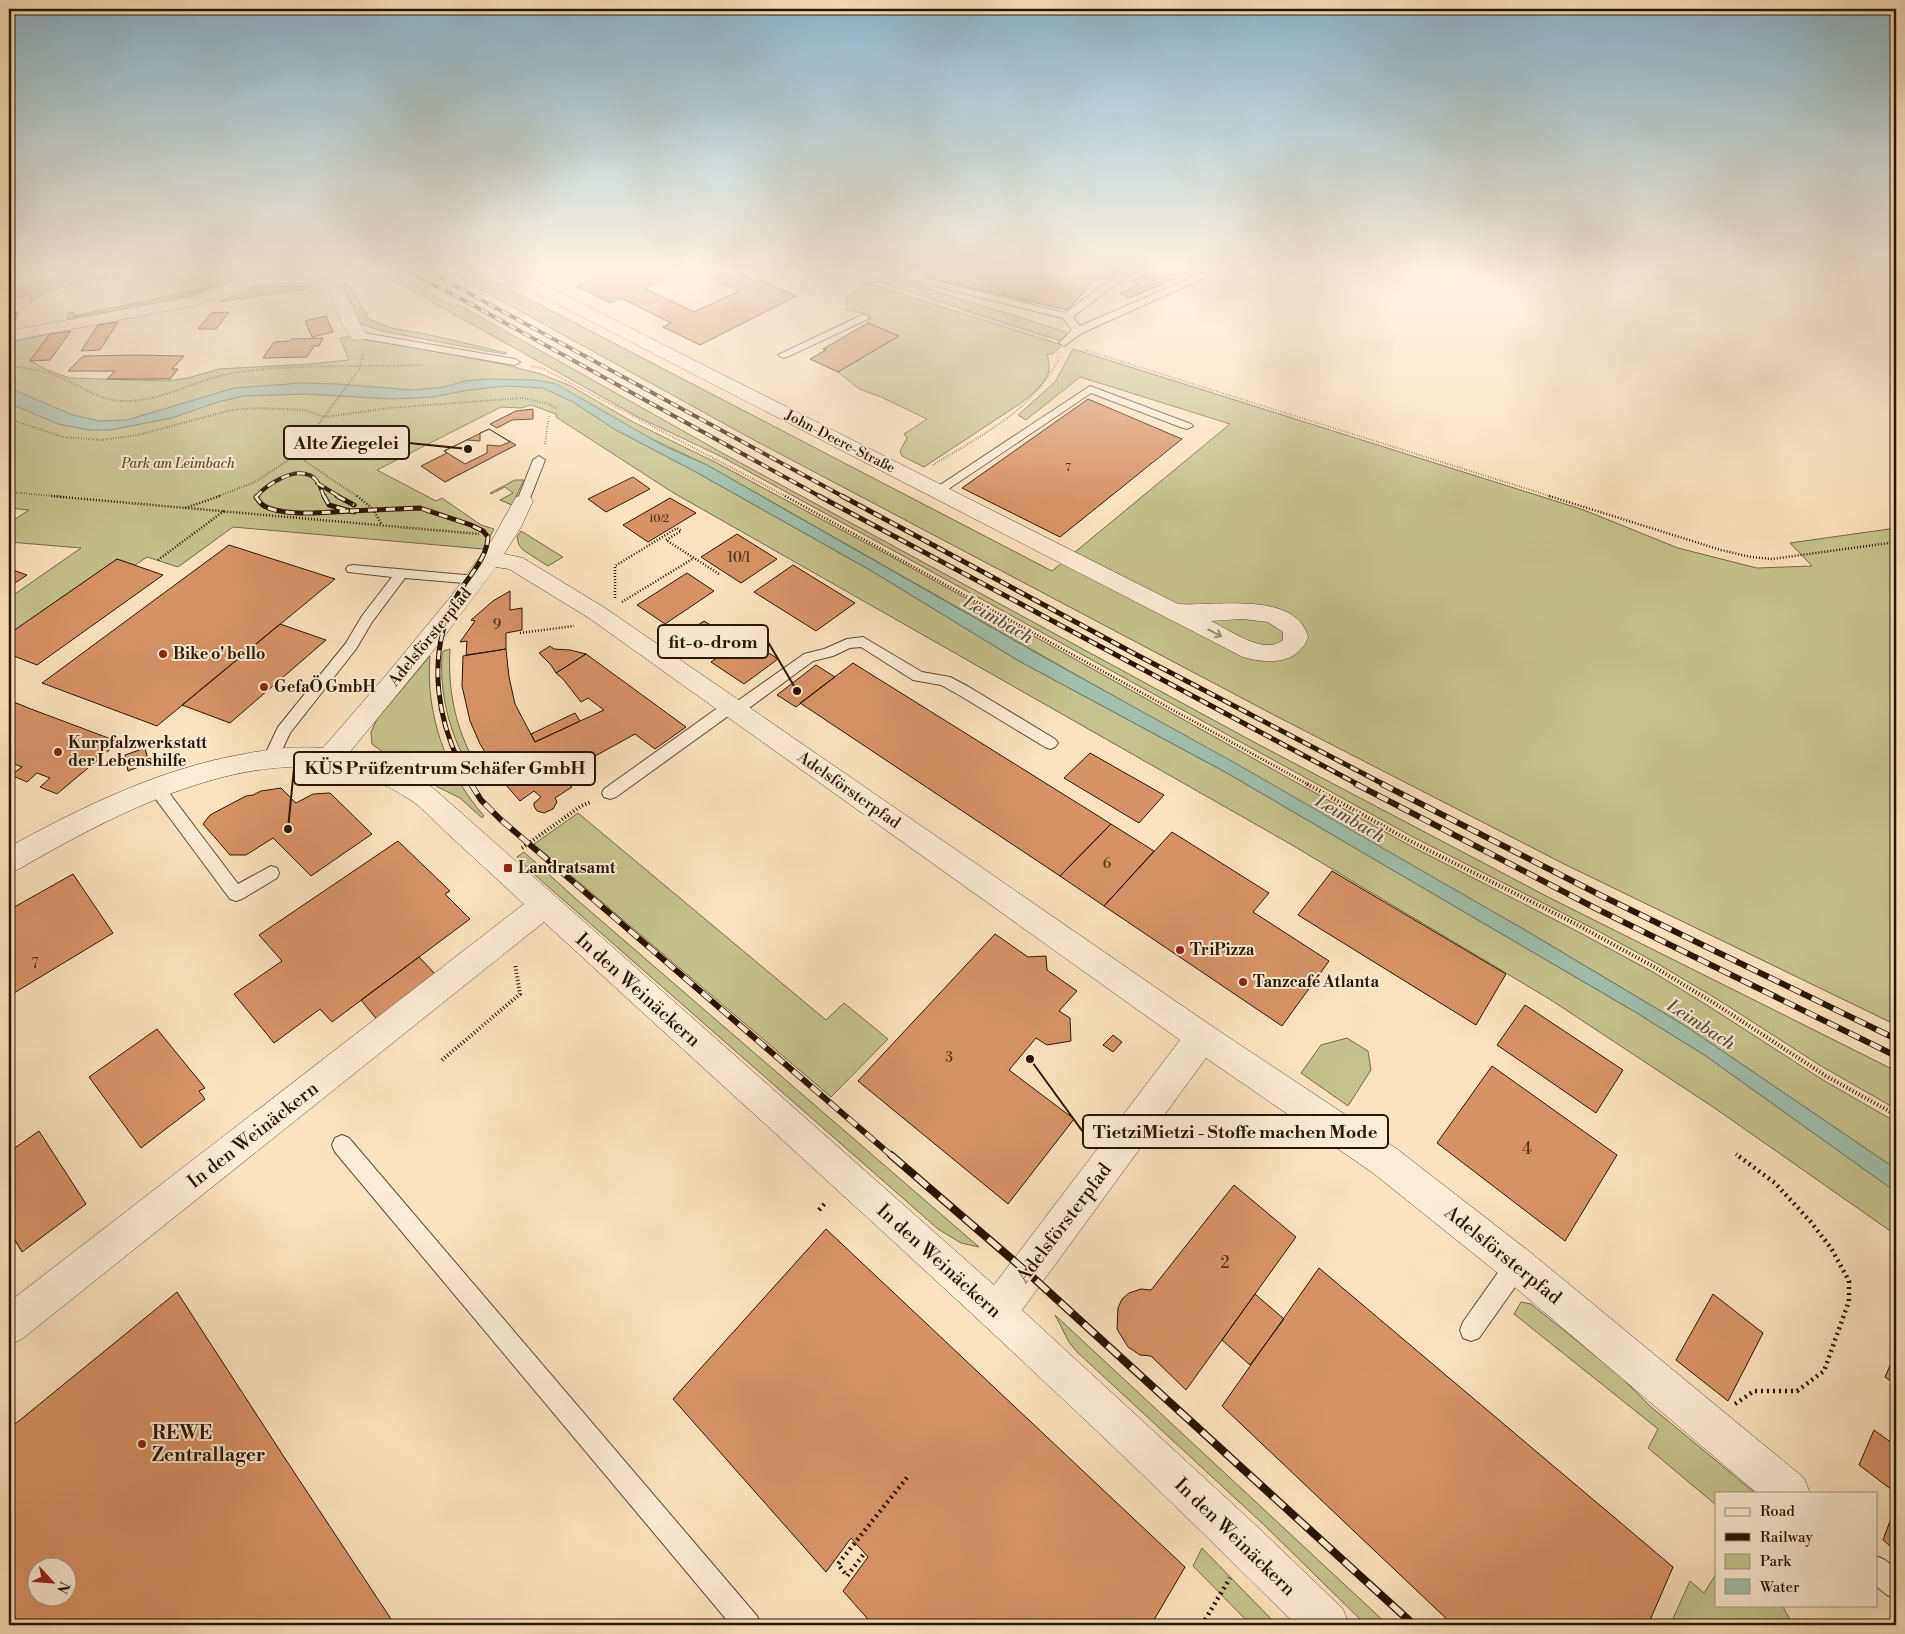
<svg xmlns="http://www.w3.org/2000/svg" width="1905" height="1634" viewBox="0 0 1905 1634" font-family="'Libre Bodoni',serif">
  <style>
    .green { fill: #c4c28e; stroke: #776b48 }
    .water { fill: #a0bfac; stroke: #717b68 }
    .building { fill: #d79368; stroke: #2a1401; fill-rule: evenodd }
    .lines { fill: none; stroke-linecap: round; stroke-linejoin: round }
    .service-casing { stroke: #5e4830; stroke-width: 2 }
    .minor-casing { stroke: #5e4830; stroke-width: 1 }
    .tertiary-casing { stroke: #5e4830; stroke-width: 1 }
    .path-far3 { stroke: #2a1401; stroke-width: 2; stroke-dasharray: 0.5 2; stroke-linecap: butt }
    .path-far2 { stroke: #2a1401; stroke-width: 2.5; stroke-dasharray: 1 2; stroke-linecap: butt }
    .path-far1 { stroke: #2a1401; stroke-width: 4; stroke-dasharray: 1 2.5; stroke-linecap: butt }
    .path { stroke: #2a1401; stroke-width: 4.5; stroke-dasharray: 2 4; stroke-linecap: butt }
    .service { fill: #fdecd5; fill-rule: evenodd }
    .minor { fill: #fdecd5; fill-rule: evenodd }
    .tertiary { fill: #fdecd5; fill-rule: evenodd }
    .rail-far3-casing { stroke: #2a1401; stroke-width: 4 }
    .rail-far2-casing { stroke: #2a1401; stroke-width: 5 }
    .rail-far1-casing { stroke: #2a1401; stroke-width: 6 }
    .rail-casing { stroke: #2a1401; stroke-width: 8 }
    .rail-far3 { stroke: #fdecd5; stroke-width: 2.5; stroke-dasharray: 8; stroke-linecap: butt }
    .rail-far2 { stroke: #fdecd5; stroke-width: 3; stroke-dasharray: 9; stroke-linecap: butt }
    .rail-far1 { stroke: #fdecd5; stroke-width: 4.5; stroke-dasharray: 12; stroke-linecap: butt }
    .rail { stroke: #fdecd5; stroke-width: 5.5; stroke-dasharray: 16; stroke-linecap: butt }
    .oneway { stroke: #9e8b76 }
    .poi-dot { fill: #8f2418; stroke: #fdecd5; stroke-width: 2 }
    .labels { text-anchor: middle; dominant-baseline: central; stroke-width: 4; stroke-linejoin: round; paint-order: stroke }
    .far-number-label { font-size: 11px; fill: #55341b }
    .far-street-label { font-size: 14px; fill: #2a1401; stroke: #fdecd5 }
    .far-park-label { font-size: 14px; font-style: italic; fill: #605132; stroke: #fdecd5 }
    .number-label { font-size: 14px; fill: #55341b }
    .street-label { font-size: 16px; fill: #2a1401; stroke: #fdecd5 }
    .poi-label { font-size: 16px; font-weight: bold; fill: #2a1401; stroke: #fdecd5; text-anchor: start }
    .near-number-label { font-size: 16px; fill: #55341b }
    .water-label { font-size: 18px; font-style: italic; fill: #53503d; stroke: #fdecd5 }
    .near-street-label { font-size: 19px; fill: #2a1401; stroke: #fdecd5 }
    .near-poi-label { font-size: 19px; font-weight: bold; fill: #2a1401; stroke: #fdecd5; text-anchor: start }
    .leader { fill: none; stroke: #2a1401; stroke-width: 2 }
    .callout-dot { fill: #2a1401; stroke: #fdecd5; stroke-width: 2 }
    .callout { fill: #fdecd5; stroke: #2a1401; stroke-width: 2 }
    .callout-label { font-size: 18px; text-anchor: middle; font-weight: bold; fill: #2a1401 }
  </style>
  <rect width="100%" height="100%" fill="#fce2bf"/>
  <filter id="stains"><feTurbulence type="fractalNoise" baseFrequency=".004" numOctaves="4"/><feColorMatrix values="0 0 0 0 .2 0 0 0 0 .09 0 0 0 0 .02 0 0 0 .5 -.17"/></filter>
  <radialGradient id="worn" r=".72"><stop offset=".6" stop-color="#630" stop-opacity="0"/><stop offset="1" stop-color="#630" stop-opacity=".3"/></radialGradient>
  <!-- green -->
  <path class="green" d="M87,273H128L43,292L31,303L29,295L9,299V290Z
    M238,273H246C191,302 127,308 67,319L68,313L74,312V316L198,290Z
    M380,273H394L455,307L459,305L726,455L1252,741L1550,898L1896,1071V1109L1821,1066L1717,999L1658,964L1600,932L1413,837L896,552L722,457L640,418Z
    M451,273H479L1052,571L1230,424L1080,377L1026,420L1018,415L1055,382L1073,349L1584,510L1678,548L1757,568L1812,566L1790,543L1896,528V1025L1566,865L1274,715L752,439Z
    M884,275L1066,332L1069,338L1065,342L875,281V278Z
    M346,283L356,296L369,319L391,328L426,334L507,353L504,354L381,331L359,323L343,284Z
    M866,284H870L1062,345L1053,354H1047C1048,358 1050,365 1049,370C1047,383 1031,395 1021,403L924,467L902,456L900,451L907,438L904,434L927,419L881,397L859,389L838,372L899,336L868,323L871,317L863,313L846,310L847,296Z
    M312,286L310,288L218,302L255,287Z
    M50,334L31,361L47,370L70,378L167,381L188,378L219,369L310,364L349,360L340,338L355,336L502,364L541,374L571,386L633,422L715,462L890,556L1407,844L1571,928L1653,972L1710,1007L1823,1080L1896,1122V1169L1684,1025L1525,930L707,465L574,402L616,430L696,472L870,570L1019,661L1227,773L1637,1013L1706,1056L1896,1192V1235L1716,1109L1551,1000L1292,845L672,492L556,417V414L531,405L521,408L501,407L377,470L436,501L442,498L481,525L494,529L483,549L233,527L178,567L147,557L135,565L117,559L9,634V598L81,548L9,542V523L29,510L9,508V342Z
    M515,480H524L512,505L500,500L513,493L505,487L491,494L490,493Z
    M521,531L563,557L548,566L523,550L519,545L517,537Z
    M450,649C447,698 459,742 487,782L480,786C454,746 439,703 442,655L443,651Z
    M430,656C425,713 446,773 484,816L482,818L460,798L436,786L427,774L385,754L372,744L371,732L377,719Z
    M578,813L826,1020L844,1003L888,1039L831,1097L534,844Z
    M524,852L575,898L979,1247L961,1243L938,1229L528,869L517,857Z
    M1347,1038L1368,1051L1371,1070L1348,1106L1301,1073L1321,1045Z
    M1521,1302L1531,1304L1617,1373L1650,1406L1755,1493H1716V1505L1648,1448L1658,1429L1514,1314Z
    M1055,1315L1388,1625H1366L1263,1524L1076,1351L1069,1342Z
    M1202,1548L1277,1625H1251L1193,1566Z
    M1716,1574V1605H1782L1793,1625H1670L1690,1581L1704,1593Z"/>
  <!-- water -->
  <path class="water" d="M485,379L536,380L556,384L666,447L707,465L1031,650L1235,763L1525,930L1684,1025L1896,1169V1192L1706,1056L1637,1013L1227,773L1019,661L870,570L696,472L616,430L573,402L543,388L507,386L469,390L433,397L392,399L306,394L244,396L218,402L172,418L110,430H88L58,424L9,403V388L73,415L99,421L127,420L234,388L301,383L338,384L412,390L444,387L465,381Z"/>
  <!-- building -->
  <path class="building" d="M607,273H677L644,288L694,312L739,291L700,273H738L757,281L759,280L797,296L700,345L663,327L671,323L621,298L611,303L577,286Z
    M929,273H1100L1068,310L924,277Z
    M1150,273H1189L1129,298L1120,293L1139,285L1130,281Z
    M1288,273H1317L1314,279Z
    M18,312L14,325L9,326V313Z
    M229,312L216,329H198L211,313Z
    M326,316L333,332L312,337L305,321Z
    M118,322L100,350L81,351L98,325Z
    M868,323L899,336L838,372L810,359L826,350L823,349Z
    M71,331L50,360L30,361L50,334Z
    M323,338L319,346H314L307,357L263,358L274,342L289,341L291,339Z
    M137,355L184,356L172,369H178L170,379H107L115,371H68L83,356Z
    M1088,399L1182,439L1060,537L962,488Z
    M533,409V419L512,420L497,428L490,424L516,411Z
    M489,429L516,445L445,482L421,466L447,453L444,451Z
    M489,429L510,442L500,446L487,445V453L465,464L444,451L467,440L480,441V433Z
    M633,477L650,489L606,512L588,499Z
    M670,498L696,513L648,542L623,525Z
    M737,534L777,559L741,583L701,557Z
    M229,545L335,579L157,726L42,683Z
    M117,559L163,575L37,665L9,654V634Z
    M793,565L855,603L816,631L754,592Z
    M13,570L27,575L9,587V573Z
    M687,573L714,591L665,624L637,605Z
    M510,591V610L522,608V630L506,633V649L466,655L467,641L460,642L475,621L471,620L493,601Z
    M704,621L727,635L700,654L677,639Z
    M280,624L326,640L230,723L182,705Z
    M745,638L778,659L744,684L711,662Z
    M550,646L554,649L570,650L586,654L556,673L551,665L539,653Z
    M506,649L509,677L515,704L535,742L604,710L588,698L581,702L563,679L556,673L586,654L686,727L655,749L635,734L559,776L572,787L555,798L557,802L553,809L544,813L537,811L534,806V803L541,797L534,791L520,801L505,784L480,744L470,721L462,686L463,656Z
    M853,663L1111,824L1060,876L800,703Z
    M816,665L835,677L796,707L777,695Z
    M9,700L31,709L119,742L57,794L40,787L50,778L37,773L27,782L11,775L22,767L9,762Z
    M575,713L580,721L535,742L531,734Z
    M145,748L149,763L128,771L125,755Z
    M1090,753L1164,795L1139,823L1064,778Z
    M281,788L296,803L313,794L330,793L372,834L311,876L273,838L246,855H230L203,824L210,815L246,796L253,795L261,791Z
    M1111,824L1154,851L1104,906L1060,876Z
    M1172,832L1269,893L1253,912L1329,961L1282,1026L1104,906Z
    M398,841L450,891L445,894L470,919L332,1022L320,1009L274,1043L234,994L282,961L259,935Z
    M1332,871L1506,974L1476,1025L1298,915Z
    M73,874L113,933L9,996V910Z
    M995,934L1028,957L1046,956L1047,970L1077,991L1059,1011L1070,1018L1071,1041L1047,1045L1036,1038L1009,1070L1074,1119L1008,1204L858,1081Z
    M419,957L438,977L379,1022L361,1000Z
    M1525,1005L1623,1070L1596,1113L1497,1045Z
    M157,1029L205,1088L199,1091L205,1099L141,1148L89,1077Z
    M1113,1035L1122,1042L1113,1052L1103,1045Z
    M1492,1066L1617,1155L1565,1241L1437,1143Z
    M39,1131L86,1204L22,1252L9,1230V1152Z
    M1234,1185L1296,1237L1186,1390L1151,1356L1140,1355L1128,1347L1117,1329L1118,1308L1122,1299L1129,1293L1141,1289L1151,1290Z
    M826,1229L1185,1567L1151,1625H873L843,1591L868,1557L851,1538L826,1572L673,1399Z
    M1319,1268L1673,1567L1648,1625H1453L1222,1406Z
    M177,1292L286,1460L395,1625H9V1429ZM38,1566H68V1596H38Z
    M1255,1294L1284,1319L1250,1365L1222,1340Z
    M1713,1294L1763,1333L1728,1401L1676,1360Z
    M1896,1352V1385L1885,1377Z
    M1874,1430L1896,1446V1493L1859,1465Z
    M1896,1505V1551L1883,1540Z"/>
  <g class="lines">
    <defs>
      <path id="service" d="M889,273H905L1065,313L1119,273H1130L1073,317L1080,326L1202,273H1215L1082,333L1064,346L1059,343L1072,330L1063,318L891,275Z
        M864,314L869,317L868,319L787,357L783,358L778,355Z
        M358,332L515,359L520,362L515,365L354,337L353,335Z
        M1090,386L1191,424L1193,426L1187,429L1183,428L1091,393L941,494H933L931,491Z
        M539,456L545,460L529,501L527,504H519L517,501L533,460Z
        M353,565L476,576L483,580L476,584L405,578L372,622L356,649L290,733L276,763L271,765L266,763L263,759L278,727L346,643L362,616L392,577L348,572L346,569L348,566Z
        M863,637L922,672L950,677L969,687L1055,739L1058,743L1055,747L1050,749L1045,747L959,695L941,685L913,680L861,647L850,648L833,656L813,661L741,714L736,715L731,714L616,797L610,799L604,797L602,793L604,789L726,702L731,701L736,702L804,654L824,649L847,639Z
        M155,780L161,782L238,884L271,866L277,868L279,873L277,878L242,899L236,901L230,899L149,790L147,786L149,782Z
        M342,1135L349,1138L757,1616L761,1625H731L335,1152L332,1145L335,1138Z
        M1517,1254L1525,1257L1528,1265L1525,1273L1479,1338L1471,1341L1463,1338L1460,1330L1463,1322L1509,1257Z
        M1876,1556L1885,1560L1896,1569V1599L1887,1595L1876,1586Z"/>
      <path id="minor" d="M249,273H269L267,275C291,275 330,271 345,293C353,307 358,322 367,335L364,339L358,340L352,339L343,325L330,296L325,291L310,286L283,285L248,286L235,292L193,306L9,341V331L190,297L223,286Z
        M501,273H521L1178,604C1214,607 1296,590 1308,637C1298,665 1267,664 1243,657L503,276ZM1243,619L1268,622L1283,632V640C1264,656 1230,630 1211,621Z
        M523,495L530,497L533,501L521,527L504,554L523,558L605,608L1213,1027L1397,1149L1530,1252L1804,1478L1810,1493H1757L1504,1278L1373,1173L1206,1058L1022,1310L1263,1532L1343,1609L1349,1625H1296C1054,1382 796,1154 544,922L22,1339L9,1345V1302L524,904C499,881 473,857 448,834C436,823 425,810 412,801C292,717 127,807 19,869L9,873V847C84,806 159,769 244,754C270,749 296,746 323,748L387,674L452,595L492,540L516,497ZM496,567L509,569L589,618L1180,1040L994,1285L432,787L387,765L349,753L437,646Z"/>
      <path id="tertiary" d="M32,273H60L58,276L9,288V278Z"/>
    </defs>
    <!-- service casing -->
    <use href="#service" class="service-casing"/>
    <!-- minor casing -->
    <use href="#minor" class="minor-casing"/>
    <!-- tertiary casing -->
    <use href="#tertiary" class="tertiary-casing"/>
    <!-- path-far3 -->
    <path class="path-far3" d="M844,273L879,284
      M961,310L1048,338
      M1085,350L1553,497
      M9,366C25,368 42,370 57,376C78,384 98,400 121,401C162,403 199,377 239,372C299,364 361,367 422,365
      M532,366L544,369L787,497
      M9,419L63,437L102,440L138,435L231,410L257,408L304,410L325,417L389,408L523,398L549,404L558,409
      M545,444L549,415
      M296,455L358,497
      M933,465C980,436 1034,410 1059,358
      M9,492L65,497
      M216,497L255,482L296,455L360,368L363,354"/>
    <!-- path-far2 -->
    <path class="path-far2" d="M51,496L479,534
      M357,496L373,509L382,525
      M785,496L1309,785
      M1549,496L1721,550L1751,557L1772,559L1896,542
      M185,508L220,496
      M158,560L224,511
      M615,598V566L677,528L681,531L666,540L719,574
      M622,602L694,558
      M520,633L574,626"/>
    <!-- path-far1 -->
    <path class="path-far1" d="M1307,784L1410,841L1574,923L1656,968L1714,1003L1826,1076L1896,1115
      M522,848L581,806L591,802
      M442,1060L520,994L515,964
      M1736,1154L1739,1156"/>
    <!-- path -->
    <path class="path" d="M819,1210L827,1201
      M1735,1404L1754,1391H1797L1824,1371L1849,1301V1281L1831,1248L1810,1221L1775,1183L1737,1155
      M863,1555L847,1576L838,1564L909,1475
      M1202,1625L1230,1578"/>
    <!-- service -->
    <use href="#service" class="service"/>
    <!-- minor -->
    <use href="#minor" class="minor"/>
    <!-- tertiary -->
    <use href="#tertiary" class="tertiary"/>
    <defs>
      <path id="rail-far3" d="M410,273L458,297L821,497
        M432,273L844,497
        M317,483L340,497
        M256,497C266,485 292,468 309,475C318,478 321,489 324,497"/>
      <path id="rail-far2" d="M257,496L256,497C258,500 261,504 264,506C284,517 328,512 350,511
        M324,496L329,505L350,511
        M337,496L354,505
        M819,496L1359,785
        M842,496L1135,654L1385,785
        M350,511L354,512
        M350,511L420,508L471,525L483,531L488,537C487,559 469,575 458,594C424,654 436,728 472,785"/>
      <path id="rail-far1" d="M471,784L481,800L500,819L892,1156
        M1356,784L1595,908L1896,1056
        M1382,784L1602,896L1896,1039"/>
      <path id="rail" d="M891,1155L1028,1273L1414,1625"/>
    </defs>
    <!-- rail-far3 casing -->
    <use href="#rail-far3" class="rail-far3-casing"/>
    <!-- rail-far2 casing -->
    <use href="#rail-far2" class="rail-far2-casing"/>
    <!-- rail-far1 casing -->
    <use href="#rail-far1" class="rail-far1-casing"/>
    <!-- rail casing -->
    <use href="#rail" class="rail-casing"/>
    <!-- rail-far3 -->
    <use href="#rail-far3" class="rail-far3"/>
    <!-- rail-far2 -->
    <use href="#rail-far2" class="rail-far2"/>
    <!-- rail-far1 -->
    <use href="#rail-far1" class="rail-far1"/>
    <!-- rail -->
    <use href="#rail" class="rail"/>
  </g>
  <!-- one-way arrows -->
  <defs><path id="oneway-shaft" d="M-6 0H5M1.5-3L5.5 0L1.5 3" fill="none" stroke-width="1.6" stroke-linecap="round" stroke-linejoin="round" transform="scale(1.25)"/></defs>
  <use class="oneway" href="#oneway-shaft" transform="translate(1215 633) rotate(27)"/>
  <!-- sky -->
  <linearGradient id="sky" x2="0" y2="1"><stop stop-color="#8bb8d0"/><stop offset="0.54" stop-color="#fef2e2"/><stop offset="1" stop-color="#fef2e2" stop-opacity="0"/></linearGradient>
  <rect width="1905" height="502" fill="url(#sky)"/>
  <!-- markers -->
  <g class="poi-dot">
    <circle cx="163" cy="654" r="5"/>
    <circle cx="264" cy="687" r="5"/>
    <circle cx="58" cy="752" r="5"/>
    <rect x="503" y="863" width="10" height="10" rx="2.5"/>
    <circle cx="1180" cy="950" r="5"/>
    <circle cx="1243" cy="982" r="5"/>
    <circle cx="142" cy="1444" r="5"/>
  </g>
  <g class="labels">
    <!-- far-number labels -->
    <g class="far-number-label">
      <text x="1068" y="468">7</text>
      <text x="659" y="519">10/2</text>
    </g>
    <!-- far-street labels -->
    <g class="far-street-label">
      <text transform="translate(840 442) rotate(27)">John-Deere-Straße</text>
    </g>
    <!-- far-park labels -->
    <g class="far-park-label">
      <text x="178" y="464">Park am Leimbach</text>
    </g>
    <!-- number labels -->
    <g class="number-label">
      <text x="739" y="558">10/1</text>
      <text x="497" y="625">9</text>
      <text x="1107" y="864">6</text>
      <text x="35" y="964">7</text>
      <text x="949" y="1058">3</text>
    </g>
    <!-- street labels -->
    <g class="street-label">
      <text transform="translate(430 637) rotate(-51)">Adelsförsterpfad</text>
      <text transform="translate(849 790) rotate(35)">Adelsförsterpfad</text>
    </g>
    <!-- poi labels -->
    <g class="poi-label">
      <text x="173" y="654">Bike o' bello</text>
      <text x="274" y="687">GefaÖ GmbH</text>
      <text x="68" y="743">Kurpfalzwerkstatt<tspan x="68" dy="18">der Lebenshilfe</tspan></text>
      <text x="518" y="868">Landratsamt</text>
      <text x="1190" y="950">TriPizza</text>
      <text x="1253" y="982">Tanzcafé Atlanta</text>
    </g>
    <!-- near-number labels -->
    <g class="near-number-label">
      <text x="1527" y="1149">4</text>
      <text x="1225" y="1263">2</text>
    </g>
    <!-- water labels -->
    <g class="water-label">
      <text transform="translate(998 620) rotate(30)">Leimbach</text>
      <text transform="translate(1350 819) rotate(30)">Leimbach</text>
      <text transform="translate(1701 1025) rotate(33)">Leimbach</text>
    </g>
    <!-- near-street labels -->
    <g class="near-street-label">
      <text transform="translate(638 990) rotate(42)">In den Weinäckern</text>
      <text transform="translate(253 1135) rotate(-38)">In den Weinäckern</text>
      <text transform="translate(1064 1223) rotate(-53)">Adelsförsterpfad</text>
      <text transform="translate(1503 1255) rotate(39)">Adelsförsterpfad</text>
      <text transform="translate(939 1261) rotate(42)">In den Weinäckern</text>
      <text transform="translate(1235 1537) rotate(44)">In den Weinäckern</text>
    </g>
    <!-- near-poi labels -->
    <g class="near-poi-label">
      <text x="152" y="1433">REWE<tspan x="152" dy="22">Zentrallager</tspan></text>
    </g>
  </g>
  <!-- callouts -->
  <path class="leader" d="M468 449L409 443M797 691L768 642M288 829L294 768M1030 1059L1083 1132"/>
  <g class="callout-dot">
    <circle cx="468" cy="449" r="5"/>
    <circle cx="797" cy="691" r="5"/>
    <circle cx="288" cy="829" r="5"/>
    <circle cx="1030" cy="1059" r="5"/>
  </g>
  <g class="callout">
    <rect x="284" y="426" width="125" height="33" rx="5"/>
    <rect x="658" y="625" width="110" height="33" rx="5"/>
    <rect x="294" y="752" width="301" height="33" rx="5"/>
    <rect x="1083" y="1115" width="305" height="33" rx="5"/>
  </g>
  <g class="callout-label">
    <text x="346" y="449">Alte Ziegelei</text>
    <text x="713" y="648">fit-o-drom</text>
    <text x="445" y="774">KÜS Prüfzentrum Schäfer GmbH</text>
    <text x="1235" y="1138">TietziMietzi - Stoffe machen Mode</text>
  </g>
  <!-- margin -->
  <rect width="1905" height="1634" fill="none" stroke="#fce2bf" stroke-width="30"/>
  <rect x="10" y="10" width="1885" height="1614" fill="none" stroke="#2a1401" stroke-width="2.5"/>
  <rect x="15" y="15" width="1875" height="1604" fill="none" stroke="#2a1401"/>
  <!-- legend -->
  <rect x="1715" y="1492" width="162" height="115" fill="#fdecd5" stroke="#a99680"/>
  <rect x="1725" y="1508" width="25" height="8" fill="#fdecd5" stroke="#a99680"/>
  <text x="1760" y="1516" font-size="15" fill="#2a1401">Road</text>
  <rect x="1725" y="1533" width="25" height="8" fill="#2a1401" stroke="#a99680"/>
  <text x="1760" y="1542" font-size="15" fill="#2a1401">Railway</text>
  <rect x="1725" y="1554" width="25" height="15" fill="#c4c28e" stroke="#a99680"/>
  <text x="1760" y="1566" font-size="15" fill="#2a1401">Park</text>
  <rect x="1725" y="1579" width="25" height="15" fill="#a0bfac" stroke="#a99680"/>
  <text x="1760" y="1592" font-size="15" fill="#2a1401">Water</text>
  <!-- north arrow -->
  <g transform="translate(52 1582) rotate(116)"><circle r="24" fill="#fdecd5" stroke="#a99680"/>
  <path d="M0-4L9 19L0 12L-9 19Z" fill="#8f2418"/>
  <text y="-8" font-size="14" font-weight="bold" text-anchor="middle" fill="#2a1401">N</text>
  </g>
  <rect width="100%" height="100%" filter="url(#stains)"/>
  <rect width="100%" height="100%" fill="url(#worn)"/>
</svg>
